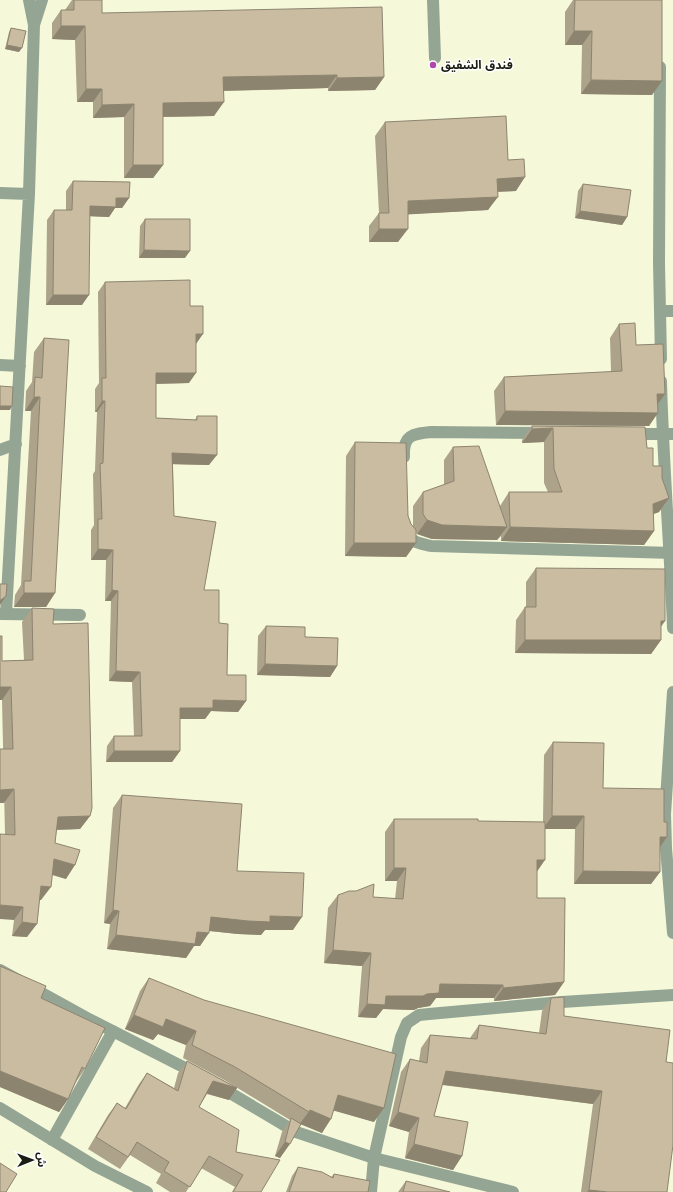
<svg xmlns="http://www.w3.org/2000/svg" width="673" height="1192" viewBox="0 0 673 1192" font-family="Jost,'Noto Sans Arabic',sans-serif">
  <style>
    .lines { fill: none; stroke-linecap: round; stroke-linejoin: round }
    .street { stroke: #95a594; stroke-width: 12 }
    .wall { fill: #ada28a }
    .shaded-wall { fill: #8d8470 }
    .building { fill: #c9bca0; stroke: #8d8470 }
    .poi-dot { fill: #b048ac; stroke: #fff; stroke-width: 1.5 }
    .labels { text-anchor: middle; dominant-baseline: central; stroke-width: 3; stroke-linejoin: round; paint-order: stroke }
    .poi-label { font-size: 12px; font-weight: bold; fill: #1c1d12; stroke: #fff; text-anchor: start }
  </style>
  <rect width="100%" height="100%" fill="#f5f9da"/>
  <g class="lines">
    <!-- street -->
    <path class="street" d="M29,0L34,25L42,0
      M433,0L435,58
      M660,67L659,263L661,359
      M0,193L29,194
      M660,311H673
      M0,365L20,366
      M661,381C663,463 670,545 673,628
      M630,434H673
      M0,450L16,444
      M404,457C403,435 412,434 431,432L544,433
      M406,531C411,543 419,543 431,546L673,553
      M0,614L80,615
      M6,614L29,194L34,25
      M673,692L665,814L666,848L673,933
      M0,970L87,1018L197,1074
      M220,1087L296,1132L374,1158L513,1192
      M0,1108L95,1166L147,1192
      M52,1140L113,1031
      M371,1192L374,1158L401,1037L407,1023L419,1015L429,1014L562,1002L673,995"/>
  </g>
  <!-- wall -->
  <path class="wall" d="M72,0H102V13L384,77L375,90L328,91V88L224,91L214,116L163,117V165L153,178H124V117L93,118V102H77L75,40L52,39V23L61,10H65Z
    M573,0H662L652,95L581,94L582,45H565V12Z
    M11,28L19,52L5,49L9,32Z
    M385,122L508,160L516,191L498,192L488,210L408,214L398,242H369V226L379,213L375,136Z
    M73,181L129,198L122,208H115L109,217L90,216L82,305H46L47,220L54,210H66V191Z
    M583,184L627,217L622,225L575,218L578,191Z
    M145,219L185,258H139L140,226Z
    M105,282L190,306L196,344L189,383L156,384V418L195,420L197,416L209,465L173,464L174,516L204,590L219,623L227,675L246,701L238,712L211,711L205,719H180V751L172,762H106L107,746L114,736H134L132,682L109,681L111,601H105L106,560H91V530L94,525L93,474L95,471L97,412H95V389L99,383L98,292Z
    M619,324L636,345L665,394L658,403L649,426L496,425L494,391L504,377L611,372L610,338Z
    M44,338L55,593L46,607H14L15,595L21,585L31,411H25L26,391L32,382L34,352Z
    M532,426L645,427L647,448L653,466L662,478L669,498L659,512L653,514L654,531L644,545L501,541V536L497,540L432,539L417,534L416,532V543L406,557L345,556L346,456L355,442L408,516L411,524L413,527V506L423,492L444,485V460L453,447L500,506L509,492H548L544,483V442L522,443V440Z
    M536,568L665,621L661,626V640L651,654L515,653L516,620L525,607H526V582Z
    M32,608L53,624L90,816L80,829L56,830L55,843L66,879L52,875L41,900H39L27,937L12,936L14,920L5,834L2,700V661L24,660L22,622Z
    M266,626L305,637L337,666L330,677L257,675L258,636Z
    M553,742L603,788L660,848V872L651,884H574L575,829H545L537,872V898L564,982L555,995L494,1001V998H436L430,1006L418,1008L414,1010L383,1009L376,1018L358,1017L362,966L324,963L328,908L338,895L395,899L397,881H385V832L394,819L478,821L543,822L544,755Z
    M122,795L237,871L293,930H265L261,935L238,934L209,931L200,946H194L186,958L107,949L110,924L104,923L113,808Z
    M0,966L41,998L85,1069L76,1082L68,1099L59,1112L0,1087Z
    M149,978L374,1122L334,1110L322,1133L301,1124L280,1158L275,1156L282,1132L290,1120L226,1081L183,1058L186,1045L158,1034L153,1040L125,1029L140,991Z
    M551,998L564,1016L666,1062L667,1192H581L593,1104L442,1085L434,1116L462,1156L453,1170L405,1158L409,1132L389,1126L401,1072L410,1059L419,1061L421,1048L430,1035L470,1038L479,1025L539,1033L542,1011Z
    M187,1061L237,1088L229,1100L207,1094L199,1107L236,1152L261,1192H232L235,1187L201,1168L186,1192H170L156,1183L161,1174L130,1155L120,1169L88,1149L108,1115L117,1103L125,1108L139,1084L147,1073L174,1088L178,1073Z
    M298,1167L331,1177L334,1174L368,1192H286L292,1176Z
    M406,1181L450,1192H398Z"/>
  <!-- shaded-wall -->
  <path class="shaded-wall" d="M61,26H85L75,40L52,39Z
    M574,31H592L582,45H565Z
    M7,45L22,48L19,52L5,49Z
    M337,75L328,88L214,91L223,77Z
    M384,77L375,90L328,91L337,78Z
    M591,80L662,81L652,95L581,94Z
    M86,89H102L93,102H77Z
    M224,102L214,116L154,117L163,103Z
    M134,104L124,117L93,118L102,105Z
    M133,165H163L153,178H124Z
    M525,177L516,191L487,192L497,179Z
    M498,197L488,210L398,215L408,201Z
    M116,198H129L122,208H115L109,217L83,216L90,206Z
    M580,211L627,217L622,225L575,218Z
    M379,229H408L398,242H369Z
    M144,250L190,251L185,258H139Z
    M53,295H89L82,305H46Z
    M196,334H203L196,344Z
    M156,373H196L189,383L148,384Z
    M657,394H665L655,408Z
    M34,397H40L31,411H25Z
    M102,401H105L97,412H95Z
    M0,406H12L10,410H0Z
    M505,411L658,413L649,426L496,425Z
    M553,428L544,442L522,443L532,429Z
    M172,453L217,455L209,465L165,464Z
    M669,498L659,512L643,518L653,504Z
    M427,520L507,527L497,540L432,539L417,534Z
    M510,527L654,531L644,545L501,541Z
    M354,543H416L406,557L345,556Z
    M98,549L113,550L106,560H91Z
    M112,590L118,591L111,601H105Z
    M24,593H55L46,607H14Z
    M6,596L0,605V600Z
    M661,621H665L655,635Z
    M525,640H661L651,654L515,653Z
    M265,664L337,666L330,677L257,675Z
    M116,671L140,672L132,682L109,681Z
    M0,687H11L2,700H0Z
    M213,700L246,701L238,712L211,711L205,719H172L180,708Z
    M114,751H180L172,762H106Z
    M14,789L4,803H0V790Z
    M90,816L80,829L48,830L58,817Z
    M552,816H584L575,829H543Z
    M660,837H667L658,850Z
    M54,859L75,865L66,879L44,872Z
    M537,860H545L536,873Z
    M394,868H406L397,881H385Z
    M583,871L660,872L651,884H574Z
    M41,886L51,887L41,900L32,899Z
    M0,905L23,907L14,920L0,919Z
    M113,910L119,911L110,924L104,923Z
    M270,916L302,917L293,930H265L261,935L238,934L201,930L211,917Z
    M22,922L37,924L27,937L12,936Z
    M197,932L209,933L200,946H194L186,958L107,949L116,935Z
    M333,950L371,953L362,966L324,963Z
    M564,982L555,995L494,1001L503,988Z
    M440,984L503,985L494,998H436L430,1006L418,1008L414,1010L383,1009L376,1018L358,1017L367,1004L386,996Z
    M134,1015L166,1019L196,1031L186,1045L158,1034L153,1040L125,1029Z
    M0,1071L68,1099L59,1112L0,1087Z
    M446,1071L602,1091L593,1104L437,1084Z
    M213,1081L237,1088L229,1100L205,1093Z
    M338,1095L384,1108L374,1122L328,1109Z
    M310,1110L331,1119L322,1133L300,1124L299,1125Z
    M398,1112L419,1118L409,1132L389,1126Z
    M285,1142L290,1144L280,1158L275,1156Z
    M414,1144L462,1156L453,1170L405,1158Z
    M589,1190L608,1192H587Z"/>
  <!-- building -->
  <path class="building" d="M74,0H102V13L382,7L384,77L337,78V75L223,77L224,102L163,103V165H133L134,104L102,105V89H86L85,26H61V10H74Z
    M575,0H662V81L591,80L592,31H574Z
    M11,28L26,31L22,48L7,45Z
    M506,116L508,160L524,159L525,177L497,179L498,197L408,201V229H379V213H389L385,122Z
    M73,181L130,182L129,198H116V207L90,206L89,295H53L54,210H72Z
    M583,184L631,190L627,217L580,211Z
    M145,219H190V251L144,250Z
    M190,280V306H203V334H196V373H156V418L197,420V416H217V455L172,453L174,516L216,522L204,590H219V623L228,624L227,675H246V701L213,700V708H180V751H114V736H142L140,672L116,671L118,591L112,590L113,550L98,549V519H102L100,464L103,463L105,401H102V378H106L105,282Z
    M635,323L636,345L663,344L665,394H657L658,413L505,411L504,377L622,371L619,324Z
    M44,338L69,340L55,593H24V581H31L40,397H34L35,377L42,378Z
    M0,386L13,387L12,406H0Z
    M532,426L645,427L647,448H653V466H662V478L669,498L653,504L654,531L510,527L509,492H562L554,469L553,428L532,429Z
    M355,442L406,443L408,516L411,524L416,530V543H354Z
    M479,446L507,527L442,525L427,520L423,514V492L454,481L453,447Z
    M536,568L665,569V621H661V640H525V607H536Z
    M0,584H7L6,596L1,600H0Z
    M32,608L54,609L53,624L88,623L92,808L90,816L58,817L55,843L80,850L75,865L54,859L51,887L41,886L37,924L22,922L23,907L0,905V834L15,835L14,789L0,790V749H13L11,687H0V636H2V661L33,660Z
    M266,626L305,627V637L338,638L337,666L265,664Z
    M553,742L604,743L603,788L664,789V822H667V837H660V872L583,871L584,816H552Z
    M122,795L242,804L237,871L304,873L302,917L270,916V922L248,921L211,917L209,933L197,932L195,944L116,935L119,911L113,910Z
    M394,819H478V821L545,822V860H537V898H565L564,982L503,988V985L440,984L439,993L427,994L423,996H386L385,1005L367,1004L371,953L333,950L338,895L349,891H356L374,884L373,897L403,899L406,868H394Z
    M0,966L46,986L41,998L105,1028L85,1069L82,1067L68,1099L0,1071Z
    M149,978L204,1000L396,1054L384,1108L338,1095L331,1119L310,1110L309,1112L235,1067L192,1045L196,1031L166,1019L163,1027L134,1015Z
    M564,997V1016L670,1030L666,1062L673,1063V1145L667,1192H608L589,1190L602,1091L446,1071L434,1116L468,1122L462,1156L414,1144L419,1118L398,1112L410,1059L427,1063L430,1035L477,1039L479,1025L546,1034L551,998Z
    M187,1061L237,1088L213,1081L199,1107L239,1130L236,1152L280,1160L261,1192H233L243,1175L209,1156L190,1187L164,1171L169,1162L137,1142L128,1157L96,1137L117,1103L126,1109L147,1073L178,1091Z
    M291,1118L301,1124L290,1144L285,1142Z
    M0,1163L17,1174L6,1192H0Z
    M298,1167L322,1172L333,1178L334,1174L370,1181L368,1192H289Z
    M406,1181L450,1192H403Z"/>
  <!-- markers -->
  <circle class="poi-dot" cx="433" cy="65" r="4"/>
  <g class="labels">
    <!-- poi labels -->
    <g class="poi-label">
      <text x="441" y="65">فندق الشفيق</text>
    </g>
  </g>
  <!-- north arrow -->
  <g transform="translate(32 1160) rotate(89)" stroke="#ffffff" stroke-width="3" paint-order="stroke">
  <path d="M0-3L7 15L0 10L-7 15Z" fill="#1c1d12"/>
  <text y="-6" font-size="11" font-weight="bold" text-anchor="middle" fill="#1c1d12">ش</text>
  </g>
</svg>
